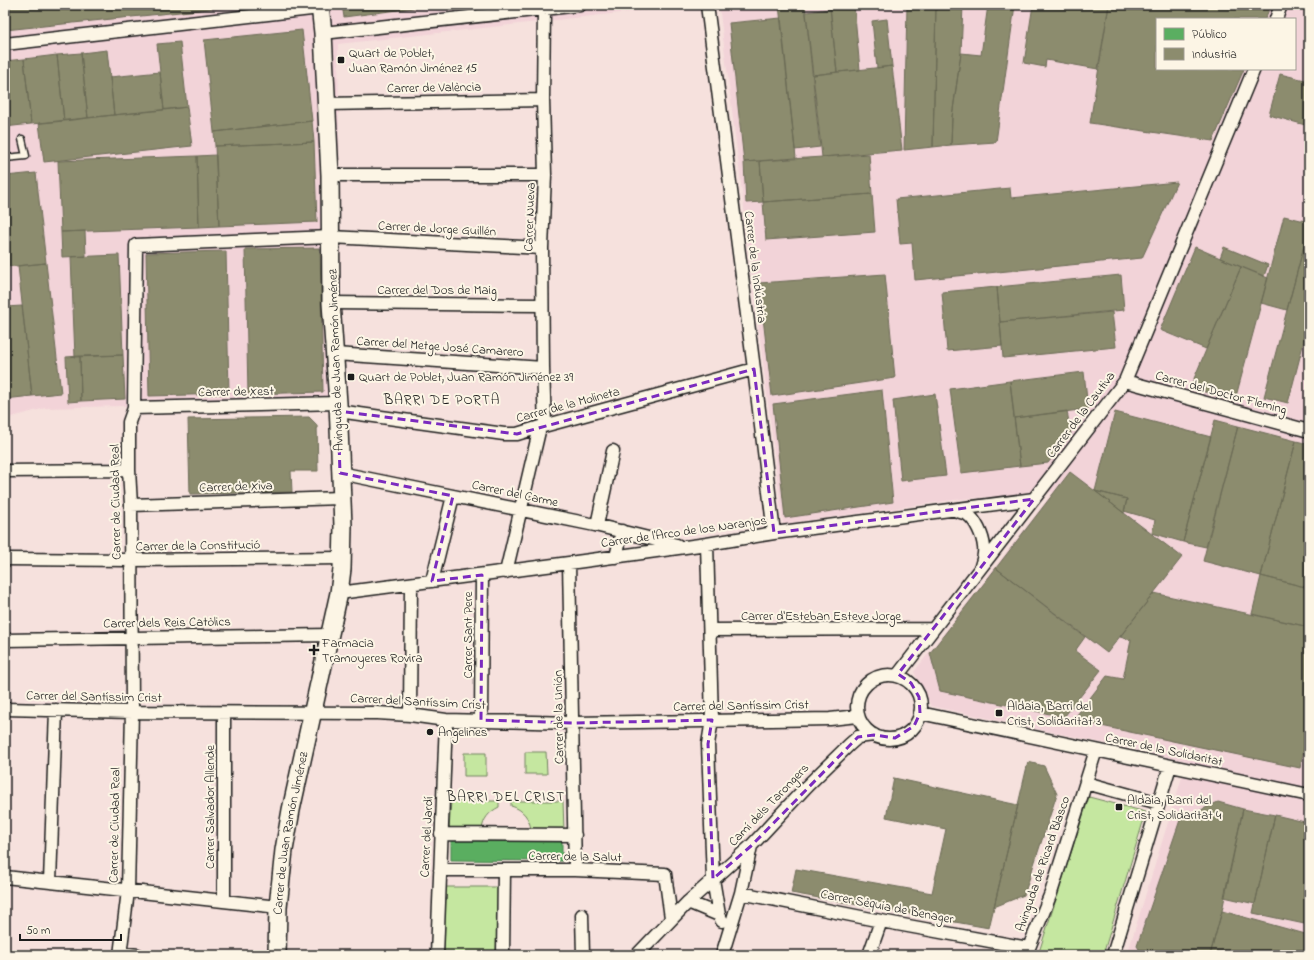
<svg xmlns="http://www.w3.org/2000/svg" width="1314" height="960" viewBox="0 0 1314 960" font-family="'Indie Flower',sans-serif">
  <style>
    .built { fill: #f2d3d8; fill-rule: evenodd }
    .green { fill: #c5e7a0; stroke: #70825e }
    .public { fill: #5aae61; stroke: #47824c }
    .industry { fill: #8c8c6e; stroke: #6a6a55 }
    .lines { fill: none; stroke-linecap: round; stroke-linejoin: round }
    .lane-casing { stroke: #1c1c1c; stroke-width: 9 }
    .street-casing { stroke: #1c1c1c; stroke-width: 15 }
    .secondary-casing { stroke: #1c1c1c; stroke-width: 20 }
    .lane { stroke: #fcf5e5; stroke-width: 6 }
    .street { stroke: #fcf5e5; stroke-width: 12 }
    .secondary { stroke: #fcf5e5; stroke-width: 17 }
    .marked { fill: none; stroke: #7b2cbf; stroke-width: 3; stroke-dasharray: 8 5; stroke-linejoin: round }
    .poi-dot { fill: #1c1c1c; stroke: #fcf5e5; stroke-width: 1.5 }
    .labels { text-anchor: middle; dominant-baseline: central; stroke-width: 4; stroke-linejoin: round; paint-order: stroke }
    .poi-label { font-size: 13px; fill: #1c1c1c; stroke: #fcf5e5; text-anchor: start }
    .street-label { font-size: 13px; fill: #1c1c1c; stroke: #fcf5e5 }
    .neighbourhood-label { font-size: 14px; letter-spacing: 1px; fill: #1c1c1c; stroke: #fcf5e5 }
  </style>
  <rect width="100%" height="100%" fill="#f6e1dd"/>
  <filter id="ink" filterUnits="userSpaceOnUse"><feTurbulence type="fractalNoise" baseFrequency=".025" numOctaves="2"/><feDisplacementMap in="SourceGraphic" scale="8" xChannelSelector="R" yChannelSelector="G"/><feConvolveMatrix kernelMatrix="1 2 1 2 8 2 1 2 1" color-interpolation-filters="sRGB"/></filter>
  <g filter="url(#ink)">
    <!-- built -->
    <path class="built" d="M5,5H693L338,44L342,400L45,408L5,419Z
      M719,5H1309V955H1127L1187,761L931,706L914,672L1053,492L962,499L783,524ZM1157,19H1295V69H1157Z"/>
    <!-- green -->
    <path class="green" d="M525,752H546L547,774H525Z
      M464,753H486V776H464Z
      M1089,797L1146,812L1103,955H1038Z
      M451,801H499V807C489,812 483,819 482,830H449Z
      M511,801H563L564,831L531,830C530,819 523,809 511,806Z
      M445,887H498L496,955H444Z"/>
    <!-- public -->
    <path class="public" d="M451,837L562,838V861L451,860Z"/>
    <!-- industry -->
    <path class="industry" d="M5,5H248L5,30Z
      M342,5H421V7L344,17Z
      M779,5H805L820,147L795,150Z
      M830,5H854L860,70L837,72Z
      M907,5H936L933,147L904,150Z
      M936,5H963L961,53L952,117L951,145L933,147Z
      M988,5H1015L996,142L951,145L952,117L961,53L981,55Z
      M1033,5H1109L1098,69L1046,60L1045,67L1024,63Z
      M1109,5H1271L1265,19H1157V69H1244L1213,141L1090,123Z
      M830,9L837,72L813,75L806,12Z
      M781,18L796,158L744,162L729,23Z
      M887,19L892,66L877,68L872,21Z
      M302,30L312,121L214,132L204,40Z
      M180,42L187,107L164,110L157,44Z
      M107,50L114,115L88,118L81,53Z
      M81,53L88,118L64,121L57,55Z
      M57,55L64,121L31,124L24,59Z
      M24,59L31,124L5,127V61Z
      M892,66L902,150L822,157L813,75Z
      M160,72L164,110L114,115L110,77Z
      M1280,74L1309,81V126L1269,115Z
      M187,107L192,146L44,162L39,123Z
      M312,121L314,142L215,146L214,132Z
      M314,142L317,222L219,226L215,146Z
      M869,154L872,194L763,202L760,161Z
      M216,155L219,226L199,227L197,156Z
      M197,156L199,227L61,232L58,161Z
      M760,161L763,202L746,203L744,162Z
      M36,173L46,263L5,267V176Z
      M1177,182L1142,258L915,280L912,243L900,244L896,199L1010,188L1011,198Z
      M872,194L875,232L766,240L763,202Z
      M1284,216L1309,222V227L1287,310L1261,303Z
      M85,231L86,256L62,257L61,232Z
      M1305,242L1309,243V322L1288,403L1264,397Z
      M1195,247L1241,267L1206,349L1160,330Z
      M1224,247L1268,265L1264,276L1220,258Z
      M320,248L323,392L248,394L245,249Z
      M226,251L229,394L149,396L146,253Z
      M119,255L123,355L75,357L71,257Z
      M46,263L61,393L32,396L18,266Z
      M1241,267L1268,278L1235,400L1190,388Z
      M885,274L895,378L772,396L759,283Z
      M1121,275L1124,310L1000,322L997,287Z
      M997,287L1002,346L947,351L942,292Z
      M22,306L32,396L5,399V307Z
      M1112,312L1116,347L1003,358L1000,322Z
      M123,355L125,399L81,401L80,356Z
      M80,356L81,401L68,402L66,357Z
      M1084,372L1088,409L1014,418L1010,381Z
      M1010,381L1020,466L961,473L950,389Z
      M882,390L893,502L785,518L773,404Z
      M935,394L946,476L901,481L893,400Z
      M1309,400V418L1305,417Z
      M1067,411L1071,434L1048,463L1020,466L1014,418Z
      M1115,412L1211,437L1183,542L1152,533L1155,520L1124,511L1127,499L1095,491Z
      M309,417L317,425L318,471H291L292,492L190,494L188,419Z
      M1215,420L1238,426L1206,547L1183,542Z
      M1238,426L1296,441L1261,576L1203,561Z
      M1296,441L1309,444V588L1261,576Z
      M1070,472L1182,557L1107,653L996,568Z
      M1095,491L1127,499L1124,513Z
      M996,568L1085,637L1075,651L1101,670L1064,717L940,691L930,653Z
      M1261,576L1309,588V627L1252,614Z
      M1154,593L1309,627V726L1300,768L1073,720L1107,676L1123,679L1131,640L1120,637Z
      M1028,762L1044,766L1057,794L1024,895L994,907Z
      M894,778L1018,805L989,928L791,893L796,869L932,893L946,829L886,817Z
      M1218,802L1243,809L1222,911L1210,955H1143L1137,946L1180,820Z
      M1243,809L1275,815L1255,904L1224,897Z
      M1275,815L1309,823V925L1253,913Z
      M1222,911L1309,935V955H1210Z"/>
    <g class="lines">
      <defs>
        <path id="lane" d="M5,158L26,156L22,139"/>
        <path id="street" d="M707,5L754,369L774,533
          M544,9L543,100L545,175L542,248L543,368L545,425
          M1276,19L1281,5
          M323,33L580,5
          M5,44L320,8
          M326,104L543,100
          M330,175H545
          M331,303L542,305
          M335,354L543,368
          M1125,381L1309,431
          M134,408L338,403
          M338,411L504,434H517L540,427L754,369
          M5,471L129,470
          M340,473L595,525L677,545
          M131,505L341,498
          M955,510C958,512 963,512 967,514C976,520 983,536 984,547C985,553 983,560 981,566
          M597,525L613,451
          M707,544L712,720L708,744L713,879L719,915
          M616,557L622,531
          M5,559L131,560L343,558
          M569,563L575,870
          M506,572L540,427
          M432,581L453,496
          M339,593L569,563L707,544L774,533L1034,499
          M710,630L932,629
          M5,640L330,635
          M857 707a32 32 0 1 1 64 0a32 32 0 1 1-64 0Z
          M897,676L1125,381L1254,69
          M5,709L132,712L377,713L410,715L446,720L573,723L830,719L858,716
          M920,713L1309,795
          M410,715L411,584
          M481,720L482,575
          M1086,783L1159,803
          M441,834L575,835
          M440,870H575L665,874L671,918
          M5,877L278,907
          M50,882L56,710
          M741,893L881,921L1028,948
          M224,901V713
          M688,902L719,915L722,921
          M582,915L583,955
          M121,953L138,955
          M120,955L128,891L132,712L131,505L129,470V422L134,408L136,245L331,237L542,248
          M437,955L446,720
          M503,955L504,870
          M637,955L688,902L751,846L808,785L849,745L858,737L874,735
          M722,955L741,893L751,846
          M869,955L881,921
          M1026,955L1051,893L1096,750
          M1113,955L1170,766"/>
        <g id="secondary">
          <path id="s1" d="M277,955L278,907L284,850L291,810L339,593L342,569L343,526L338,403L331,303L330,175L323,33L320,5"/>
        </g>
      </defs>
      <!-- lane casing -->
      <use href="#lane" class="lane-casing"/>
      <!-- street casing -->
      <use href="#street" class="street-casing"/>
      <!-- secondary casing -->
      <use href="#secondary" class="secondary-casing"/>
      <!-- lane -->
      <use href="#lane" class="lane"/>
      <!-- street -->
      <use href="#street" class="street"/>
      <!-- secondary -->
      <use href="#secondary" class="secondary"/>
    </g>
  </g>
  <!-- marked area -->
  <path class="marked" d="M754,369L774,533L1034,499L898,674L911,683L919,697L920,713L914,726L895,738L874,735L858,737L751,846L713,879L708,744L712,720L573,723L481,720L482,575L432,581L453,496L340,473L338,411L517,434Z"/>
  <!-- markers -->
  <g class="poi-dot">
    <rect x="337" y="56" width="8" height="8" rx="2"/>
    <rect x="347" y="373" width="8" height="8" rx="2"/>
    <path d="M312 644h4v4h4v4h-4v4h-4v-4h-4v-4h4z"/>
    <rect x="995" y="709" width="8" height="8" rx="2"/>
    <circle cx="430" cy="732" r="4"/>
    <rect x="1115" y="803" width="8" height="8" rx="2"/>
  </g>
  <g class="labels">
    <!-- poi labels -->
    <g class="poi-label">
      <text x="349" y="53">Quart de Poblet,<tspan x="349" dy="15">Juan Ramón Jiménez 15</tspan></text>
      <text x="359" y="377">Quart de Poblet, Juan Ramón Jiménez 39</text>
      <text x="322" y="643">Farmacia<tspan x="322" dy="15">Tramoyeres Rovira</tspan></text>
      <text x="1007" y="706">Aldaia, Barri del<tspan x="1007" dy="15">Crist, Solidaritat 3</tspan></text>
      <text x="438" y="732">Angelines</text>
      <text x="1127" y="800">Aldaia, Barri del<tspan x="1127" dy="15">Crist, Solidaritat 4</tspan></text>
    </g>
    <!-- street labels -->
    <g class="street-label">
      <text transform="translate(434 88) rotate(-1)">Carrer de València</text>
      <text transform="translate(530 217) rotate(-88)">Carrer Nueva</text>
      <text transform="translate(437 229) rotate(3)">Carrer de Jorge Guillén</text>
      <text transform="translate(755 267) rotate(83)">Carrer de la Indústria</text>
      <text x="437" y="290">Carrer del Dos de Maig</text>
      <text transform="translate(440 347) rotate(4)">Carrer del Metge José Camarero</text>
      <text transform="translate(336 360) rotate(-92)">Avinguda de Juan Ramón Jiménez</text>
      <text transform="translate(236 392) rotate(-1)">Carrer de Xest</text>
      <text transform="translate(1221 393) rotate(15)">Carrer del Doctor Fleming</text>
      <text transform="translate(568 405) rotate(-15)">Carrer de la Molineta</text>
      <text transform="translate(1081 415) rotate(-53)">Carrer de la Cautiva</text>
      <text transform="translate(236 487) rotate(-2)">Carrer de Xiva</text>
      <text transform="translate(515 494) rotate(12)">Carrer del Carme</text>
      <text transform="translate(116 502) rotate(-91)">Carrer de Ciudad Real</text>
      <text transform="translate(684 532) rotate(-8)">Carrer de l'Arco de los Naranjos</text>
      <text transform="translate(198 546) rotate(-1)">Carrer de la Constitució</text>
      <text x="821" y="616">Carrer d'Esteban Esteve Jorge</text>
      <text transform="translate(167 623) rotate(-1)">Carrer dels Reis Catòlics</text>
      <text transform="translate(468 635) rotate(-90)">Carrer Sant Pere</text>
      <text transform="translate(94 697) rotate(1)">Carrer del Santíssim Crist</text>
      <text transform="translate(418 702) rotate(3)">Carrer del Santíssim Crist</text>
      <text transform="translate(741 706) rotate(-1)">Carrer del Santíssim Crist</text>
      <text transform="translate(559 717) rotate(-91)">Carrer de la Unión</text>
      <text transform="translate(1164 750) rotate(12)">Carrer de la Solidaritat</text>
      <text transform="translate(769 805) rotate(-46)">Camí dels Tarongers</text>
      <text transform="translate(210 807) rotate(-90)">Carrer Salvador Allende</text>
      <text transform="translate(115 825) rotate(-89)">Carrer de Ciudad Real</text>
      <text stroke="none"><textPath href="#s1" startOffset="123">Carrer de Juan Ramón Jiménez</textPath></text>
      <text transform="translate(427 837) rotate(-87)">Carrer del Jardí</text>
      <text transform="translate(575 857) rotate(1)">Carrer de la Salut</text>
      <text transform="translate(1043 864) rotate(-71)">Avinguda de Ricard Blasco</text>
      <text transform="translate(887 907) rotate(11)">Carrer Sèquia de Benager</text>
    </g>
    <!-- neighbourhood labels -->
    <g class="neighbourhood-label">
      <text x="442" y="400">BARRI DE PORTA</text>
      <text x="506" y="797">BARRI DEL CRIST</text>
    </g>
  </g>
  <!-- margin -->
  <rect width="1314" height="960" fill="none" stroke="#fcf5e5" stroke-width="20"/>
  <rect x="10" y="10" width="1294" height="940" fill="none" stroke="#1c1c1c" stroke-width="1.5" filter="url(#ink)"/>
  <!-- legend -->
  <rect x="1156" y="18" width="140" height="52" fill="#fcf5e5" stroke="#a29e95"/>
  <rect x="1164" y="28" width="20" height="12" fill="#5aae61" stroke="#a29e95"/>
  <text x="1192" y="38" font-size="12" fill="#1c1c1c">Público</text>
  <rect x="1164" y="48" width="20" height="12" fill="#8c8c6e" stroke="#a29e95"/>
  <text x="1192" y="58" font-size="12" fill="#1c1c1c">Industria</text>
  <!-- scale -->
  <path d="M20 934v6h101v-6" fill="none" stroke="#1c1c1c" stroke-width="2"/>
  <text x="26" y="934" font-size="12" fill="#1c1c1c" stroke="#fcf5e5" stroke-width="3" paint-order="stroke">50 m</text>
</svg>
